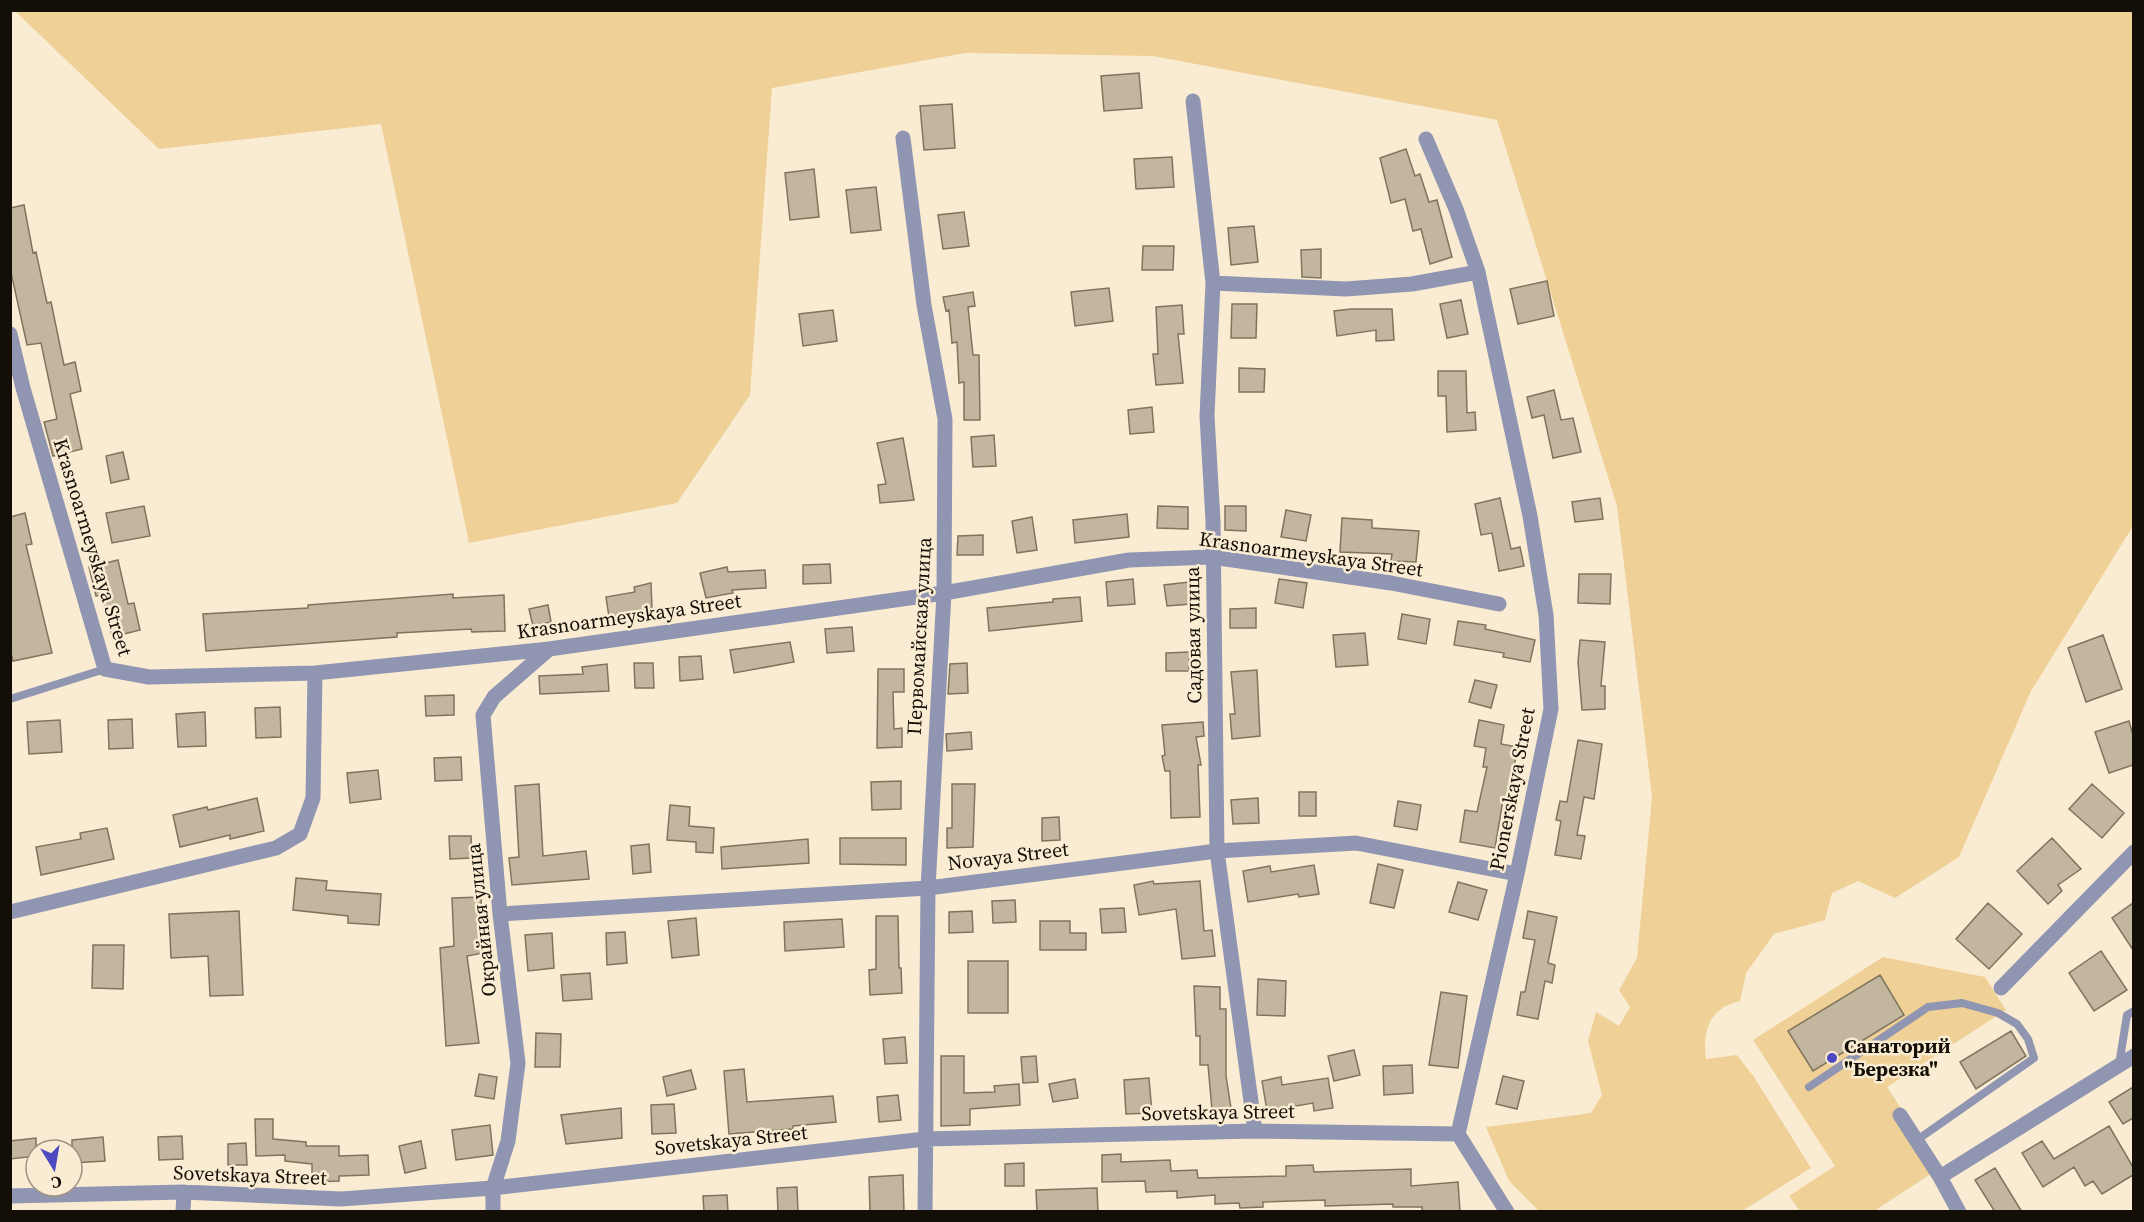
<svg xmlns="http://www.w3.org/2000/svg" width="2144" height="1222" viewBox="0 0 2144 1222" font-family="'Source Serif 4',serif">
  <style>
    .green { fill: #efd097 }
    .building { fill: #c3b69e; stroke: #80745d; stroke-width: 1.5 }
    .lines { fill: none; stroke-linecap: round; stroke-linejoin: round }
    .lane { stroke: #9095b1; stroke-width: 8 }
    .street { stroke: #9095b1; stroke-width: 15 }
    .poi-dot { fill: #4d4ac0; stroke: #faecd3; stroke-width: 2 }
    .labels { text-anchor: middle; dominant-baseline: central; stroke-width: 5; stroke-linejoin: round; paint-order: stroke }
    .street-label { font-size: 20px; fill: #130e06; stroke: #faecd3 }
    .poi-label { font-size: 20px; font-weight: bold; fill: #130e06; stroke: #faecd3; text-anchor: start }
  </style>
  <rect width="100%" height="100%" fill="#faecd3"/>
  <!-- green -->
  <path class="green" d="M15,11H2133V526L2031,691L1959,857L1895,898L1858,881L1832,893L1825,920L1774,934L1746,973L1740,1001C1710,1008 1702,1030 1706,1059L1737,1055L1754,1077L1811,1168L1742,1211H1539L1509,1181L1486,1127L1591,1113L1602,1095L1588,1041L1596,1012L1619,1026L1630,1007L1619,990L1637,958L1652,797L1617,506L1497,120L1153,56L965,53L772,88L750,395L677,503L469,543L381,124L159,149Z
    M1883,957L1985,977L2006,1010L1887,1087L1940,1168L1874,1211H1800L1789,1196L1835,1166L1753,1040Z"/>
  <!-- building -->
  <path class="building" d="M1139,73L1142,108L1104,111L1101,76Z
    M952,104L955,148L924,150L920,106Z
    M1406,149L1415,176L1420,174L1429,202L1437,200L1452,257L1430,264L1421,229L1413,231L1405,199L1391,203L1380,158Z
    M1172,157L1174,187L1136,189L1134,159Z
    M814,169L819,217L790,220L785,173Z
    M876,187L881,230L851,233L846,190Z
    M24,205L33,253L36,252L47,303L51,302L64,365L75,362L81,391L70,394L82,449L53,456L44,422L57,419L41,343L27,345L10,268V208Z
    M964,212L969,246L943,249L938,215Z
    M1254,226L1258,262L1231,265L1228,228Z
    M1143,246H1174L1173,270H1142Z
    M1321,249V278L1302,277L1301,250Z
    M1547,281L1554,316L1518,324L1510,289Z
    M1109,288L1113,321L1075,326L1071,292Z
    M973,292L975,306L968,307L973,355H979L980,420H964V382L959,383L957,342L952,343L949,310L946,311L943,297Z
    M1461,300L1468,334L1447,338L1440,304Z
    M1232,304H1257L1256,338H1231Z
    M1182,305L1184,334H1178L1183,383L1156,385L1153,354H1158L1156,307Z
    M1351,309H1392L1394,340L1376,341V330L1337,336L1334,311Z
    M833,310L837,341L803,346L799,314Z
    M1239,368L1265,369L1264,392H1239Z
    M1438,371H1466L1467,413L1475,412L1476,430L1447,432L1446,396H1438Z
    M1554,390L1561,420L1573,418L1581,452L1553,458L1544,415L1532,418L1527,397Z
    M1152,407L1154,432L1130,434L1128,410Z
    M994,435L996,466L973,467L971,437Z
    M903,438L914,500L880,503L878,485L886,484L877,443Z
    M123,452L129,479L111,483L106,456Z
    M1500,498L1511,549L1520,547L1524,566L1499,571L1492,533L1481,535L1475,504Z
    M1600,498L1603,519L1575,522L1572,502Z
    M144,506L150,536L112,543L106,513Z
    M1158,506L1188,507V529L1157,528Z
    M1225,506H1246V531L1225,530Z
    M1286,510L1311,515L1306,541L1281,537Z
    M25,513L32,544L26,545L52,653L13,661L10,650V517Z
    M1127,514L1129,537L1075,543L1073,520Z
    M1032,517L1037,550L1017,553L1012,521Z
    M1342,518L1372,520V528L1419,531L1416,562L1391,561L1392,554L1340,552Z
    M983,535V555H957L958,536Z
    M118,560L128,604L134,603L140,630L112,637L102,595L96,596L89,567Z
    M830,564L831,583L803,584V565Z
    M727,567L728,572L765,570L766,588L732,590L733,593L706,598L700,573Z
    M1579,574H1611L1610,604L1578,603Z
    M1133,579L1135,604L1108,606L1106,582Z
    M1279,579L1307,583L1303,608L1275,603Z
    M1189,582L1191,604L1167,606L1164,585Z
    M651,583L652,608L609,617L606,597L635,592L634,587Z
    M453,594V598L504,595L505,631L472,632L471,629L397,633V637L206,651L203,614L308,608V605Z
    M1080,597L1082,621L989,631L987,608L1053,602V599Z
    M548,605L551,622L533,626L529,609Z
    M1256,608V628H1230V609Z
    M1402,614L1430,619L1426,644L1398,639Z
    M1458,621L1486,625L1485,629L1535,640L1530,662L1503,657L1504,653L1454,645Z
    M852,627L854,651L827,653L825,629Z
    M1365,633L1368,665L1336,667L1333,635Z
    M2103,635L2122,689L2086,702L2068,648Z
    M1580,640L1605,642L1601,686H1605V709L1582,710L1578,662Z
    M790,642L794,662L734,673L730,650Z
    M1189,652V671H1166V653Z
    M701,656L703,679L680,681L679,657Z
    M634,663H653L654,688H635Z
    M967,663L968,693L948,694L950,664Z
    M607,664L609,691L540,694L539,676L583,674L582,667Z
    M878,669H904V692H893L894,729L902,728V747L877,748Z
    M1257,670L1260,736L1232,739L1230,714H1235L1231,672Z
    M1475,680L1497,685L1491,708L1469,702Z
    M454,695V715L426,716L425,696Z
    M280,707L281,737L256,738L255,708Z
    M205,712L206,746L178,747L176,714Z
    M132,719L133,748L109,749L108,720Z
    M60,720L62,752L29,754L27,722Z
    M1479,720L1504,725L1501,744L1518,747L1507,801L1503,800L1495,848L1460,842L1465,810L1477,812L1487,767H1483L1486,748L1474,746Z
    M2129,721L2133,735V765L2109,773L2095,732Z
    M1203,722L1204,736L1196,737L1201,765H1198L1200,817L1171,818L1170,771H1165L1162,756L1165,755L1162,725Z
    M971,732L972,749L947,751L946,734Z
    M1578,740L1602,744L1594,799L1584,797L1577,835L1585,836L1581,859L1555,855L1561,821L1556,820L1560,801L1567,802Z
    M461,757L462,780L435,781L434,758Z
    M378,770L381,799L350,803L347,773Z
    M901,781V809L872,810L871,782Z
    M539,784L543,856L586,851L589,879L512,885L509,858L519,857L515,786Z
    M952,784H975L973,847L947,848V828H952Z
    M2092,784L2124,813L2102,838L2069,809Z
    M1299,792H1316V816H1299Z
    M257,798L264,831L230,839V835L180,847L173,815L207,807L208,810Z
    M1258,798L1259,823L1233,824L1231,800Z
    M1398,801L1421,805L1417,830L1394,826Z
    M670,805L690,807L689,826L714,828L713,853L696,852V842L667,840Z
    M1059,817L1060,840L1042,841V818Z
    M107,828L114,859L41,875L36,847L81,839L80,833Z
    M449,836H471L472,858L450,859Z
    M840,838H906V865L840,864Z
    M2052,838L2081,869L2058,885L2062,891L2048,904L2017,871Z
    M808,839L809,863L722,869L721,847Z
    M649,844L651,872L633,874L631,846Z
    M1378,864L1403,870L1394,908L1370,903Z
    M1314,865L1319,894L1299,897L1298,894L1248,902L1243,871L1270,866L1271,872Z
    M296,878L327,881L326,890L381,894L379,925L348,923V916L293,910Z
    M1153,881L1154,884L1200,881L1204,931L1212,930L1215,956L1182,959L1176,909L1139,915L1134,885Z
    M1458,882L1487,890L1478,920L1449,912Z
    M481,897L482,927L485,926L489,952L467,956L479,1043L446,1046L440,948L454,946L452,898Z
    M1015,900L1016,922L993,923L992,901Z
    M1988,903L2022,934L1989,969L1956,939Z
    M2133,903V950L2112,918Z
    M1124,908L1126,932L1102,933L1100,909Z
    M239,911L243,995L210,996L208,956L171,958L169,914Z
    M972,911L973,932L949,933V912Z
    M1528,911L1557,917L1548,963L1555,965L1552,983L1545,981L1538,1019L1517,1015L1521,992H1525L1535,940L1523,938Z
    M876,916H898L899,968H901L902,993L870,995L869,970L876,969Z
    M696,918L699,955L672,958L668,921Z
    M842,919L844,947L785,951L784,922Z
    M1040,921H1070V933H1086V950H1040Z
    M625,932L627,963L607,965L606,933Z
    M552,933L554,968L528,971L525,935Z
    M93,945H124L123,989L92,988Z
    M2101,951L2127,990L2094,1011L2069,973Z
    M968,961H1008V1013H968Z
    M590,973L592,999L563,1001L561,975Z
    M1880,975L1904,1015L1813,1071L1788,1031Z
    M1258,979L1286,981L1285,1016L1257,1015Z
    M1194,986L1220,987V1009H1226V1076L1231,1108L1212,1110L1208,1065H1200V1036H1196Z
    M1441,992L1467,996L1458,1068L1429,1065Z
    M2011,1031L2026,1056L1976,1089L1960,1062Z
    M536,1033L561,1034L560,1067H535Z
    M905,1037L907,1063L885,1064L883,1039Z
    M1354,1050L1360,1075L1334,1081L1328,1056Z
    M941,1056H964V1093L995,1092L994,1086L1019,1084L1020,1105L970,1109V1125L941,1126Z
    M1036,1056L1038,1082L1023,1083L1021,1057Z
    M1412,1065L1413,1093L1384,1095L1383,1066Z
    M744,1069L747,1102L833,1096L836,1122L793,1126V1129L729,1134L724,1071Z
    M691,1070L696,1089L667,1096L663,1077Z
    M479,1074L497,1077L494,1099L475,1096Z
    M1503,1076L1524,1081L1517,1109L1496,1104Z
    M1281,1077L1282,1085L1328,1078L1333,1108L1314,1111L1313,1103L1267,1111L1262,1081Z
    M1149,1078L1152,1113L1126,1114L1124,1080Z
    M1075,1079L1078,1098L1053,1102L1049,1084Z
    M2133,1087V1118L2123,1124L2109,1102Z
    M898,1095L901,1120L879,1122L877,1097Z
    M674,1104L676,1133L652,1134L651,1105Z
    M621,1108L622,1138L566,1144L561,1115Z
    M255,1119H273V1139L306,1142V1146H339V1156L368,1155L369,1175L339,1176V1181L312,1182V1164L285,1161V1155L256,1156Z
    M490,1125L493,1155L456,1160L452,1130Z
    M2109,1126L2133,1167V1175L2102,1194L2093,1181L2085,1186L2074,1167L2043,1187L2022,1153L2042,1141L2054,1159Z
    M182,1136L183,1159L159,1160L158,1137Z
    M103,1137L105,1161L72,1163V1140Z
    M36,1138V1156L10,1159V1141Z
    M421,1141L426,1168L405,1173L399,1146Z
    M246,1143L247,1165H228V1144Z
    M1121,1154V1162L1170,1160L1171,1171L1197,1170L1198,1178L1286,1176V1166L1313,1165L1314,1172L1411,1169V1186L1458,1182L1460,1211L1422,1212V1207H1393V1204L1325,1206V1200L1263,1202V1207L1240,1208L1239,1203L1215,1204V1195L1177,1198V1191L1146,1192L1145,1181L1102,1182V1155Z
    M1024,1163V1186H1005V1164Z
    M1995,1168L2022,1212H1995L1975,1180Z
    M903,1175L904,1212H870L869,1177Z
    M797,1187L798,1212H778L777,1188Z
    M1097,1188L1098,1212H1037L1036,1190Z
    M727,1195L728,1212H704L703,1196Z"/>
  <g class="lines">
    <!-- lane -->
    <path class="lane" d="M10,699L105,669
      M2119,1065L2127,1015L2134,1011
      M1809,1087L1928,1007L1962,1003L1998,1013L2017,1024L2028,1039L2034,1058L1917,1140"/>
    <!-- street -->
    <path class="street" d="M1193,101L1213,283L1207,416L1213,521L1217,851L1255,1131
      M903,138L924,305L945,419L944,593L928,888L925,1212
      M1426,139L1456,209L1478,272L1530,516L1546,615L1551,709L1517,874L1458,1134
      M1213,283L1346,289L1412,284L1478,272
      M10,334L23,388L105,669L149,677L315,673L549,649L944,593L1129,560L1212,557L1391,583L1499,604
      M10,912L276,848L300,834L313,798L315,673
      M500,914L928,888L1217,851L1356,843L1517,874
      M2001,988L2134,852
      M1900,1115L1940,1177L1959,1212
      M1458,1134L1507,1212
      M1940,1177L2134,1056
      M10,1196L184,1192L341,1199L493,1188L925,1139L1255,1131L1458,1134
      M183,1212L184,1192
      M493,1212V1188L508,1141L518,1063L500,914L483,715L494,697L549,649"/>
  </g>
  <!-- markers -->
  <circle class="poi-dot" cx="1832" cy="1058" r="6"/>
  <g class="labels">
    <!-- street labels -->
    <g class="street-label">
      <text transform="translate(93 547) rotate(73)">Krasnoarmeyskaya Street</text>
      <text transform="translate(1311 554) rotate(8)">Krasnoarmeyskaya Street</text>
      <text transform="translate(629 616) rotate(-8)">Krasnoarmeyskaya Street</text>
      <text transform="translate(1193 635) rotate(-91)">Садовая улица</text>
      <text transform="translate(919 636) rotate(-87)">Первомайская улица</text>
      <text transform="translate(1512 789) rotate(-79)">Pionerskaya Street</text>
      <text transform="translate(1008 856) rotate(-7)">Novaya Street</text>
      <text transform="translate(481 920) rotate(-96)">Окрайная улица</text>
      <text transform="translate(1218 1112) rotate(-1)">Sovetskaya Street</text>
      <text transform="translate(731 1140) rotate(-6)">Sovetskaya Street</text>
      <text transform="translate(250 1175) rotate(2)">Sovetskaya Street</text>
    </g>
    <!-- poi labels -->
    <g class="poi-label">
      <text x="1844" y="1046">Санаторий<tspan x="1844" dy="23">"Березка"</tspan></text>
    </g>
  </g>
  <!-- border -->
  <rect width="2144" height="1222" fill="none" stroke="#130e06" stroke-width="24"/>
  <!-- north arrow -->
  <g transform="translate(54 1168) rotate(169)"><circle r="28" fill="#faecd3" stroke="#9e9381" stroke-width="1.5"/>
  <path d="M0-4.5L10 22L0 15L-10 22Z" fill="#4d4ac0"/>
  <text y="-9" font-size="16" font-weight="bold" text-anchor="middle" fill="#130e06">С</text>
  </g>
</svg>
